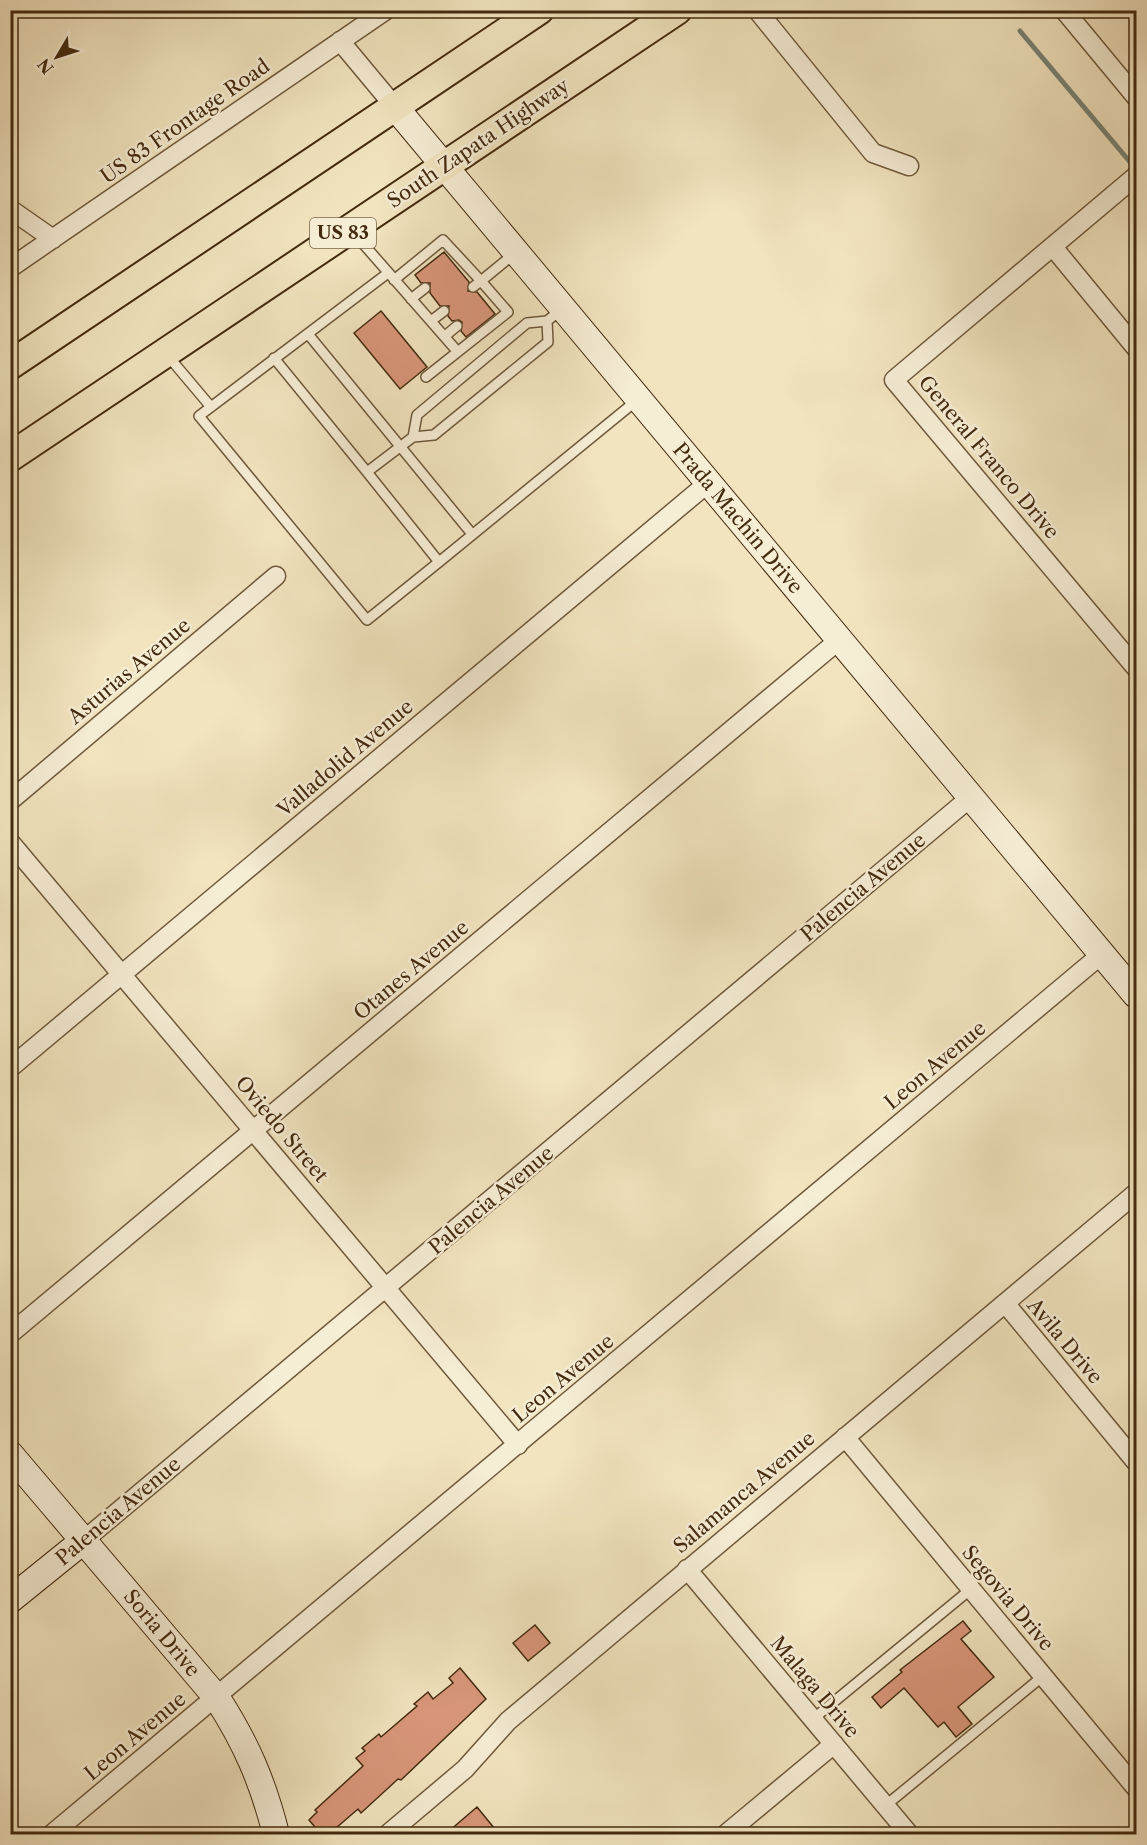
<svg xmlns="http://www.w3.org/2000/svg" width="1147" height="1845" viewBox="0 0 1147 1845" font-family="'Libre Caslon Text',serif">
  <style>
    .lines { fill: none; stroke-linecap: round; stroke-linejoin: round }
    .stream { stroke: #788375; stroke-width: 5 }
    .building { fill: #d9967a; stroke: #432b0f; stroke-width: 1.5 }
    .lane-casing { stroke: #6e593b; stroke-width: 12 }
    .street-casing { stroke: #6e593b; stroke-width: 21 }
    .secondary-casing { stroke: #432b0f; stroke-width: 28 }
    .primary-casing { stroke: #432b0f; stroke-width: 32 }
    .lane { stroke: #f6edd5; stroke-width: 9 }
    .street { stroke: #f6edd5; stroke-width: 18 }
    .secondary { stroke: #f6edd5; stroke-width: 26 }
    .primary { stroke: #f1e4bf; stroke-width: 28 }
    .labels { text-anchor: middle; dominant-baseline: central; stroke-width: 5; stroke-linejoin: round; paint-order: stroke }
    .shield { fill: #f6edd5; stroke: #79654a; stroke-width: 1.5 }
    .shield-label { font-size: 18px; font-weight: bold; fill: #432b0f }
    .street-label { font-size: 20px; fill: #432b0f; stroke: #f6edd5 }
  </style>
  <rect width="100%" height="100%" fill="#f1e4bf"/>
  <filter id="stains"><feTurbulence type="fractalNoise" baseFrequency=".00333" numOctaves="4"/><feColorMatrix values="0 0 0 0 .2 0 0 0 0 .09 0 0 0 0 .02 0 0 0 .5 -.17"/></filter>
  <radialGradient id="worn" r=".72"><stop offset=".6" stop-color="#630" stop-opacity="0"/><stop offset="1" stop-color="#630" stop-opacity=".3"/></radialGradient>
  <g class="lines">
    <!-- stream -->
    <path class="stream" d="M1020,31L1130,162"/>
  </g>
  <!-- building -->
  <path class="building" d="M444,252L469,282L468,291L477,292L495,314L466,337L461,331L462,322L459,320L452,321L448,316L449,306H440L430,293V283H421L415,275Z
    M381,311L427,367L400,389L354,333Z
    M963,1621L971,1631L961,1639L994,1677L958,1707L972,1724L956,1737L944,1722L938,1727L904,1688L881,1708L872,1697L902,1672L900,1670Z
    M535,1625L550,1643L528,1661L513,1643Z
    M460,1668L486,1699L401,1780L398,1779L361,1813L358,1809L329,1834H321L309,1820L317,1812L315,1810L363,1766L356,1758L365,1751L362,1748L379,1734L381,1737L417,1706L414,1704L428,1692L433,1699L453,1683L449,1678Z
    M477,1807L499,1834H446L456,1825Z"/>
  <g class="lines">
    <defs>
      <path id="lane" d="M352,231L457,351
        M388,273L199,416L367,620L439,562
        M394,280L443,240L481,281L515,253
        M411,299L425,288
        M431,321L444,311
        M308,334L472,534
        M445,336L457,326
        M168,356L211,407
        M274,358L367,472L413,437L434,435L548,342L547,321
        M426,377L508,312L481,281L473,287
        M413,437L417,415L527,323L547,321L562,309
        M367,472L439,562L636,401
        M813,1719L971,1589
        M885,1806L1043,1676"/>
      <path id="street" d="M757,10L873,153L909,166
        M1064,10L1136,97
        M340,41L395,107
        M1136,176L894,380L1136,668
        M10,209L53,239
        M1053,247L1136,348
        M10,268L386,10
        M10,801L276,576
        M10,842L518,1445
        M10,1068L708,483
        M1005,1303L1136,1462
        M10,1334L839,640
        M845,1437L1136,1788
        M83,1541L971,797
        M687,1569L909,1834
        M52,1834L1102,954
        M388,1834L465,1769L508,1721L1136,1193
        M726,1834L834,1744"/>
      <path id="secondary" d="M395,107L1136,995
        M10,1454L217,1698C246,1743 263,1782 276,1834
        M10,1600L83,1541"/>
      <path id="primary" d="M10,365L539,10
        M10,457L677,10"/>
    </defs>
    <!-- lane casing -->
    <use href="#lane" class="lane-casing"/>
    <!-- street casing -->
    <use href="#street" class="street-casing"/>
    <!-- secondary casing -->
    <use href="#secondary" class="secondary-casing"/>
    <!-- primary casing -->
    <use href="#primary" class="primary-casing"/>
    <!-- lane -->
    <use href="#lane" class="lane"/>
    <!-- street -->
    <use href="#street" class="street"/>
    <!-- secondary -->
    <use href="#secondary" class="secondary"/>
    <!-- primary -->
    <use href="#primary" class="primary"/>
  </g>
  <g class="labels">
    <!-- shield labels -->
    <rect class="shield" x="310" y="218" width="66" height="30" rx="4.5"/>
    <g class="shield-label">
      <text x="343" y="233">US 83</text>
    </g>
    <!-- street labels -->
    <g class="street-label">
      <text transform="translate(185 121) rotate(-35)">US 83 Frontage Road</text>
      <text transform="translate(478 143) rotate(-34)">South Zapata Highway</text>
      <text transform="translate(989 457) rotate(50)">General Franco Drive</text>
      <text transform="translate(738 518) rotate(50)">Prada Machin Drive</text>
      <text transform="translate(129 671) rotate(-40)">Asturias Avenue</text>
      <text transform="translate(345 758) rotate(-40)">Valladolid Avenue</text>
      <text transform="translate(863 887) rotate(-40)">Palencia Avenue</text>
      <text transform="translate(411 970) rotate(-40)">Otanes Avenue</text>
      <text transform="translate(935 1065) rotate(-40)">Leon Avenue</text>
      <text transform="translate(282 1129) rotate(50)">Oviedo Street</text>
      <text transform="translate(491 1200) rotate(-40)">Palencia Avenue</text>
      <text transform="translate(1065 1341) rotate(50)">Avila Drive</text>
      <text transform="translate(563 1378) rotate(-40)">Leon Avenue</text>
      <text transform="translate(744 1492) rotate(-40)">Salamanca Avenue</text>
      <text transform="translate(118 1511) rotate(-40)">Palencia Avenue</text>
      <text transform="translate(1008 1598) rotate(50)">Segovia Drive</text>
      <text transform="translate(162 1633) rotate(50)">Soria Drive</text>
      <text transform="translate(815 1687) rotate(50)">Malaga Drive</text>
      <text transform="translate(135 1736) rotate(-40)">Leon Avenue</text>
    </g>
  </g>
  <!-- margin -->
  <rect width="1147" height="1845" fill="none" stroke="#f1e4bf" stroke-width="36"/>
  <rect x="12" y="12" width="1123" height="1821" fill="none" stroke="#432b0f" stroke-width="3"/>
  <rect x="18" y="18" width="1111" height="1809" fill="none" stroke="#432b0f" stroke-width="1.5"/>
  <!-- north arrow -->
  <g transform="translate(57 57) rotate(231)" stroke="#f6edd5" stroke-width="4.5" paint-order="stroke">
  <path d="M0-4.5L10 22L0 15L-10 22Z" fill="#432b0f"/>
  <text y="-9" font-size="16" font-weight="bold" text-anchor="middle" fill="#432b0f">N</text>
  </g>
  <rect width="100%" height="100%" filter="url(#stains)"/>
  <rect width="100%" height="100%" fill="url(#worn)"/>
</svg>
